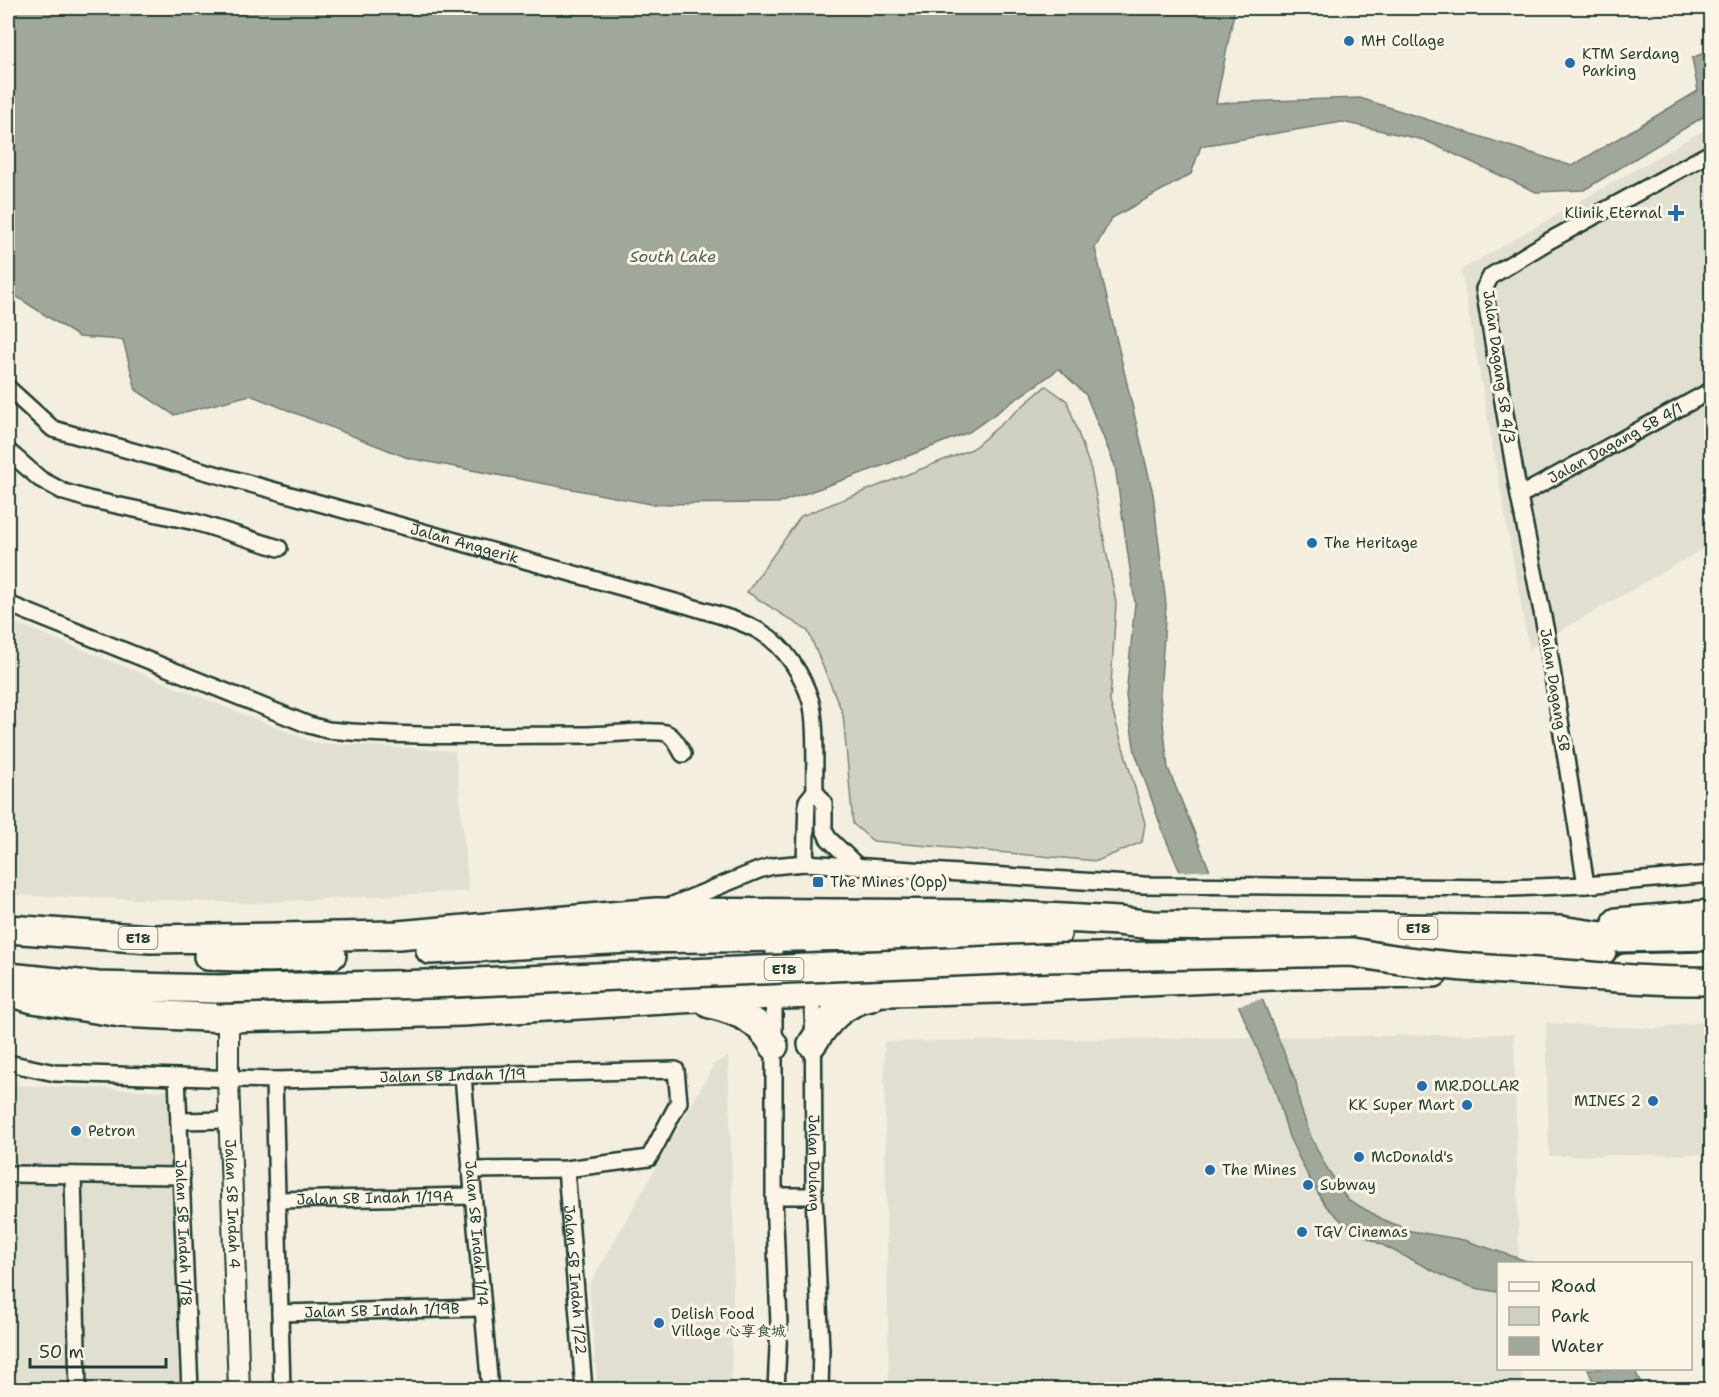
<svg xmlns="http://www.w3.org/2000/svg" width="1719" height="1397" viewBox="0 0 1719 1397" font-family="'Shantell Sans','LXGW WenKai TC',sans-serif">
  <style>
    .built { fill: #e1dfd0 }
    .green { fill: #d0d1c2; stroke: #78877b; stroke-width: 1.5 }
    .water { fill: #a0a89b; stroke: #6c7d72; stroke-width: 1.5 }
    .pier { fill: #f3eede }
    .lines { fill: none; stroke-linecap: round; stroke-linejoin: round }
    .minor-casing { stroke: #1f3d34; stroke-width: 20 }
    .tertiary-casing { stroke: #1f3d34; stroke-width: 24 }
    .motorway-casing { stroke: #1f3d34; stroke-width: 32 }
    .minor { stroke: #fcf5e5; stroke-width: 15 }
    .tertiary { stroke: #fcf5e5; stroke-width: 20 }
    .motorway { stroke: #fcf5e5; stroke-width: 27 }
    .motorway-bridge-casing { stroke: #1f3d34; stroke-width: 32; stroke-linecap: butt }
    .motorway-bridge { stroke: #fcf5e5; stroke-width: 27 }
    .poi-dot { fill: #1f6fb2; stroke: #fcf5e5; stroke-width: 2 }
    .labels { text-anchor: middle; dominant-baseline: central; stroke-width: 6; stroke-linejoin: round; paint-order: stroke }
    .shield { fill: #fcf5e5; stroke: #617469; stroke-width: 1.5 }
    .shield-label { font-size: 14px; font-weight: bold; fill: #1f3d34 }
    .poi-label { font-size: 15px; fill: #1f3d34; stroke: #fcf5e5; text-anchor: start }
    .street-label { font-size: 15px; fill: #1f3d34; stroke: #fcf5e5 }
    .water-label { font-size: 16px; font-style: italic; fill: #465d53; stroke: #fcf5e5 }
  </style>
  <rect width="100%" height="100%" fill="#f3eede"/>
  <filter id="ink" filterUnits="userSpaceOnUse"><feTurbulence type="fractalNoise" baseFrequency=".0167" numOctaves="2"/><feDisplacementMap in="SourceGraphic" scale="12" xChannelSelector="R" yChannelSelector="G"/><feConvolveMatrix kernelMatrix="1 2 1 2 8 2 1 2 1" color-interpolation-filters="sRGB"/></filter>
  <g filter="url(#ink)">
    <!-- built -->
    <path class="built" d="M1711,126V544L1529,649L1461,270Z
      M8,620L315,743L455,751L469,891L253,903L8,895Z
      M1711,1021V1154L1549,1156L1546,1023L1654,1029Z
      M1514,1034L1519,1263L1498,1264V1368L1521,1369L1522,1389H889L884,1042Z
      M728,1057L734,1245L731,1389H598L589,1286L715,1063Z
      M8,1085L168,1091L179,1389L8,1390Z"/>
    <!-- green -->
    <path class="green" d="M1046,386L1067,401L1091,470L1116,603L1110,702L1145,823L1142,842L1097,861L873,841L853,824L843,714L808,631L747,592L801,516L972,449Z"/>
    <!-- water -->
    <path class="water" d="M8,8H1235L1216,103L1360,98L1572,166L1698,91L1692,58L1711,50V112L1584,190L1536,192L1424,140L1342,122L1201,146L1191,174L1112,218L1095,248L1153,494L1166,605L1160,695L1168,768L1296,1082L1300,1106L1311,1137L1325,1165L1347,1199L1382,1219L1411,1231L1464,1240L1533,1263L1498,1264V1292L1475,1288L1450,1279L1350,1229L1326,1206L1308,1176L1289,1137L1275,1089L1164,835L1135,752L1126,696L1135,603L1115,466L1086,395L1059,369L969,432L890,463L779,503L651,504L408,458L250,395L174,415L136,390L123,340L79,337L8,291Z
      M1588,1369H1634L1644,1389H1596Z"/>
    <!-- pier -->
    <path class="pier" d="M1213,870L1265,998L1236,1006L1177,872Z"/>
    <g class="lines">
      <defs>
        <g id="minor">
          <path id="s1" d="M8,388L53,429L686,605C710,613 739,619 761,632C785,646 803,675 811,702C817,724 814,767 815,791L807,801L805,863"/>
          <path d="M8,451L40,479L64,492L88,499L195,522L279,548"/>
          <path id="s2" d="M1519,496L1712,390"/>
          <path d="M8,604L309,725L328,730C414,738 502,735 588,735C606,735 653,729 666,733C674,736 679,747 683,754"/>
          <path d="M815,791L824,803V829L828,838L858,867"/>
          <path d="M1586,885L1546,632L1519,496L1484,289L1491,276L1547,242L1712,152"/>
          <path d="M670,906L759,870L773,866L805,863L1144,885L1511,888L1586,885L1712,874"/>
          <path d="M774,938V1196L779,1325L776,1390"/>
          <path id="s3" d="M813,938L814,1196L821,1349L820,1390"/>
          <path id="s4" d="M8,1063L55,1073L274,1080L676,1070L679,1102L649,1158L566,1169L470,1170"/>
          <path id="s5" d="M463,1076L490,1390"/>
          <path id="s6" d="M177,1077L190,1390"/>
          <path d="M274,1080L282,1390"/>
          <path d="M179,1121L229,1120"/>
          <path id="s7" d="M566,1169L584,1390"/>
          <path d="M8,1174L182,1176"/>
          <path d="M73,1175L78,1390"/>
          <path d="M774,1196H814"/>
          <path id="s8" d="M277,1200L473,1196"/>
          <path id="s9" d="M280,1313L483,1308"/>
        </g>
        <g id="tertiary">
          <path id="s10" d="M228,1018V1079L239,1390"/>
        </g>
        <path id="motorway" d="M1617,922L1712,914
          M8,929L150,939L398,935L656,912L991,914L1118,921L1152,925L1560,930L1616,938L1712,936
          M430,950L628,939L1057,934
          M1377,950L1402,948L1602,951
          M208,956L270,958L332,955
          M1626,968L1712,966
          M8,977L98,986L216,989
          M8,992L33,999L120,1013L228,1018L462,1012L714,997L998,989L1292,975L1434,973
          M710,1004C738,1011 760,1020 774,1046
          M812,1044C827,1021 843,1002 871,997"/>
      </defs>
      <!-- minor casing -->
      <use href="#minor" class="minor-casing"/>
      <!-- tertiary casing -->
      <use href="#tertiary" class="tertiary-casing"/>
      <!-- motorway casing -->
      <use href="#motorway" class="motorway-casing"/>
      <!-- minor -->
      <use href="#minor" class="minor"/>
      <!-- tertiary -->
      <use href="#tertiary" class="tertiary"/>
      <!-- motorway -->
      <use href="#motorway" class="motorway"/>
      <defs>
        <path id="motorway-bridge" d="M216,989L429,984L1046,958L1352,952C1418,965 1485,969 1552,973C1605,977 1658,982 1712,981"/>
      </defs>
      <!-- motorway-bridge casing -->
      <use href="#motorway-bridge" class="motorway-bridge-casing"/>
      <!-- motorway-bridge -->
      <use href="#motorway-bridge" class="motorway-bridge"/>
    </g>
  </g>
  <!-- markers -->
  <g class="poi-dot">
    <circle cx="1349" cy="41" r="6"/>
    <circle cx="1570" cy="63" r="6"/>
    <path d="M1673 204h6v6h6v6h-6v6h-6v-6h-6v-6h6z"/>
    <circle cx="1312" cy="543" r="6"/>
    <rect x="812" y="876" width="12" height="12" rx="3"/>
    <circle cx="1422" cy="1086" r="6"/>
    <circle cx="1653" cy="1101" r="6"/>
    <circle cx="1467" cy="1105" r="6"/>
    <circle cx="76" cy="1131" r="6"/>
    <circle cx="1359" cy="1157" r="6"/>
    <circle cx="1210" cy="1170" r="6"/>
    <circle cx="1308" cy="1185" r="6"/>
    <circle cx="1302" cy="1232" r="6"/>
    <circle cx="659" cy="1323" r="6"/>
  </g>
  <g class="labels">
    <!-- shield labels -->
    <g class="shield">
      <rect x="1398.5" y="917" width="39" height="22" rx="4.5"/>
      <rect x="118.5" y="927" width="39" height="22" rx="4.5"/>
      <rect x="764.5" y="958" width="39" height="22" rx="4.5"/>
    </g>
    <g class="shield-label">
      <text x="1418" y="928">E18</text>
      <text x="138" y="938">E18</text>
      <text x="784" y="969">E18</text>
    </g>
    <!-- poi labels -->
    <g class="poi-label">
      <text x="1361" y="41">MH Collage</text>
      <text x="1582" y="54">KTM Serdang<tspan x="1582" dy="17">Parking</tspan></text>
      <text x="1662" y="213" text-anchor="end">Klinik Eternal</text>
      <text x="1324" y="543">The Heritage</text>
      <text x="830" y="882">The Mines (Opp)</text>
      <text x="1434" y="1086">MR.DOLLAR</text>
      <text x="1641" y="1101" text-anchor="end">MINES 2</text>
      <text x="1455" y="1105" text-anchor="end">KK Super Mart</text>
      <text x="88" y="1131">Petron</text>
      <text x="1371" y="1157">McDonald's</text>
      <text x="1222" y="1170">The Mines</text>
      <text x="1320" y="1185">Subway</text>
      <text x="1314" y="1232">TGV Cinemas</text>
      <text x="671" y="1314">Delish Food<tspan x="671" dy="17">Village 心享食城</tspan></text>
    </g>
    <!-- street labels -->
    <g class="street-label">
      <text transform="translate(1499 367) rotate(82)">Jalan Dagang SB 4/3</text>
      <text stroke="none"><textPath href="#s2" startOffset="110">Jalan Dagang SB 4/1</textPath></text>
      <text stroke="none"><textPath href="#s1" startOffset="488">Jalan Anggerik</textPath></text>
      <text transform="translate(1555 690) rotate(81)">Jalan Dagang SB</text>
      <text stroke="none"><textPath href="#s4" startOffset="446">Jalan SB Indah 1/19</textPath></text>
      <text stroke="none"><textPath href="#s3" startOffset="225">Jalan Dulang</textPath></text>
      <text stroke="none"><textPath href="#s8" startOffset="98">Jalan SB Indah 1/19A</textPath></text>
      <text stroke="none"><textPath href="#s10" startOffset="186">Jalan SB Indah 4</textPath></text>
      <text stroke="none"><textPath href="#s6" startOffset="156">Jalan SB Indah 1/18</textPath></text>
      <text stroke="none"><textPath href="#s5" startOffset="158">Jalan SB Indah 1/14</textPath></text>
      <text stroke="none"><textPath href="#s7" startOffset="111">Jalan SB Indah 1/22</textPath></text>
      <text stroke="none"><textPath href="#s9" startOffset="102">Jalan SB Indah 1/19B</textPath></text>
    </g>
    <!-- water labels -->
    <g class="water-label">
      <text x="673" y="256">South Lake</text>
    </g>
  </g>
  <!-- margin -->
  <rect width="1719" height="1397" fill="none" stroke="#fcf5e5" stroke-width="30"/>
  <rect x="15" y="15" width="1689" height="1367" fill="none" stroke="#1f3d34" stroke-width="2" filter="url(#ink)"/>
  <!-- legend -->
  <rect x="1497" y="1262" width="195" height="108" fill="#fcf5e5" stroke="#a4ab9e" stroke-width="1.5"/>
  <rect x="1509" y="1282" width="30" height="9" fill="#fcf5e5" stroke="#a4ab9e" stroke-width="1.5"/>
  <text x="1551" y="1292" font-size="18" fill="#1f3d34">Road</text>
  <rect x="1509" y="1307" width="30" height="18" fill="#d0d1c2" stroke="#a4ab9e" stroke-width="1.5"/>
  <text x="1551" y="1322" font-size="18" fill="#1f3d34">Park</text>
  <rect x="1509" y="1337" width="30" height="18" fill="#a0a89b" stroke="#a4ab9e" stroke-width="1.5"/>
  <text x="1551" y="1352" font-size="18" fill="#1f3d34">Water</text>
  <!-- scale -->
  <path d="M30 1358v9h136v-9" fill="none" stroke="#1f3d34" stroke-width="3"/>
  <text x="39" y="1358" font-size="18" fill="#1f3d34" stroke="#fcf5e5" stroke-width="4.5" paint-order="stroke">50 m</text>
</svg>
